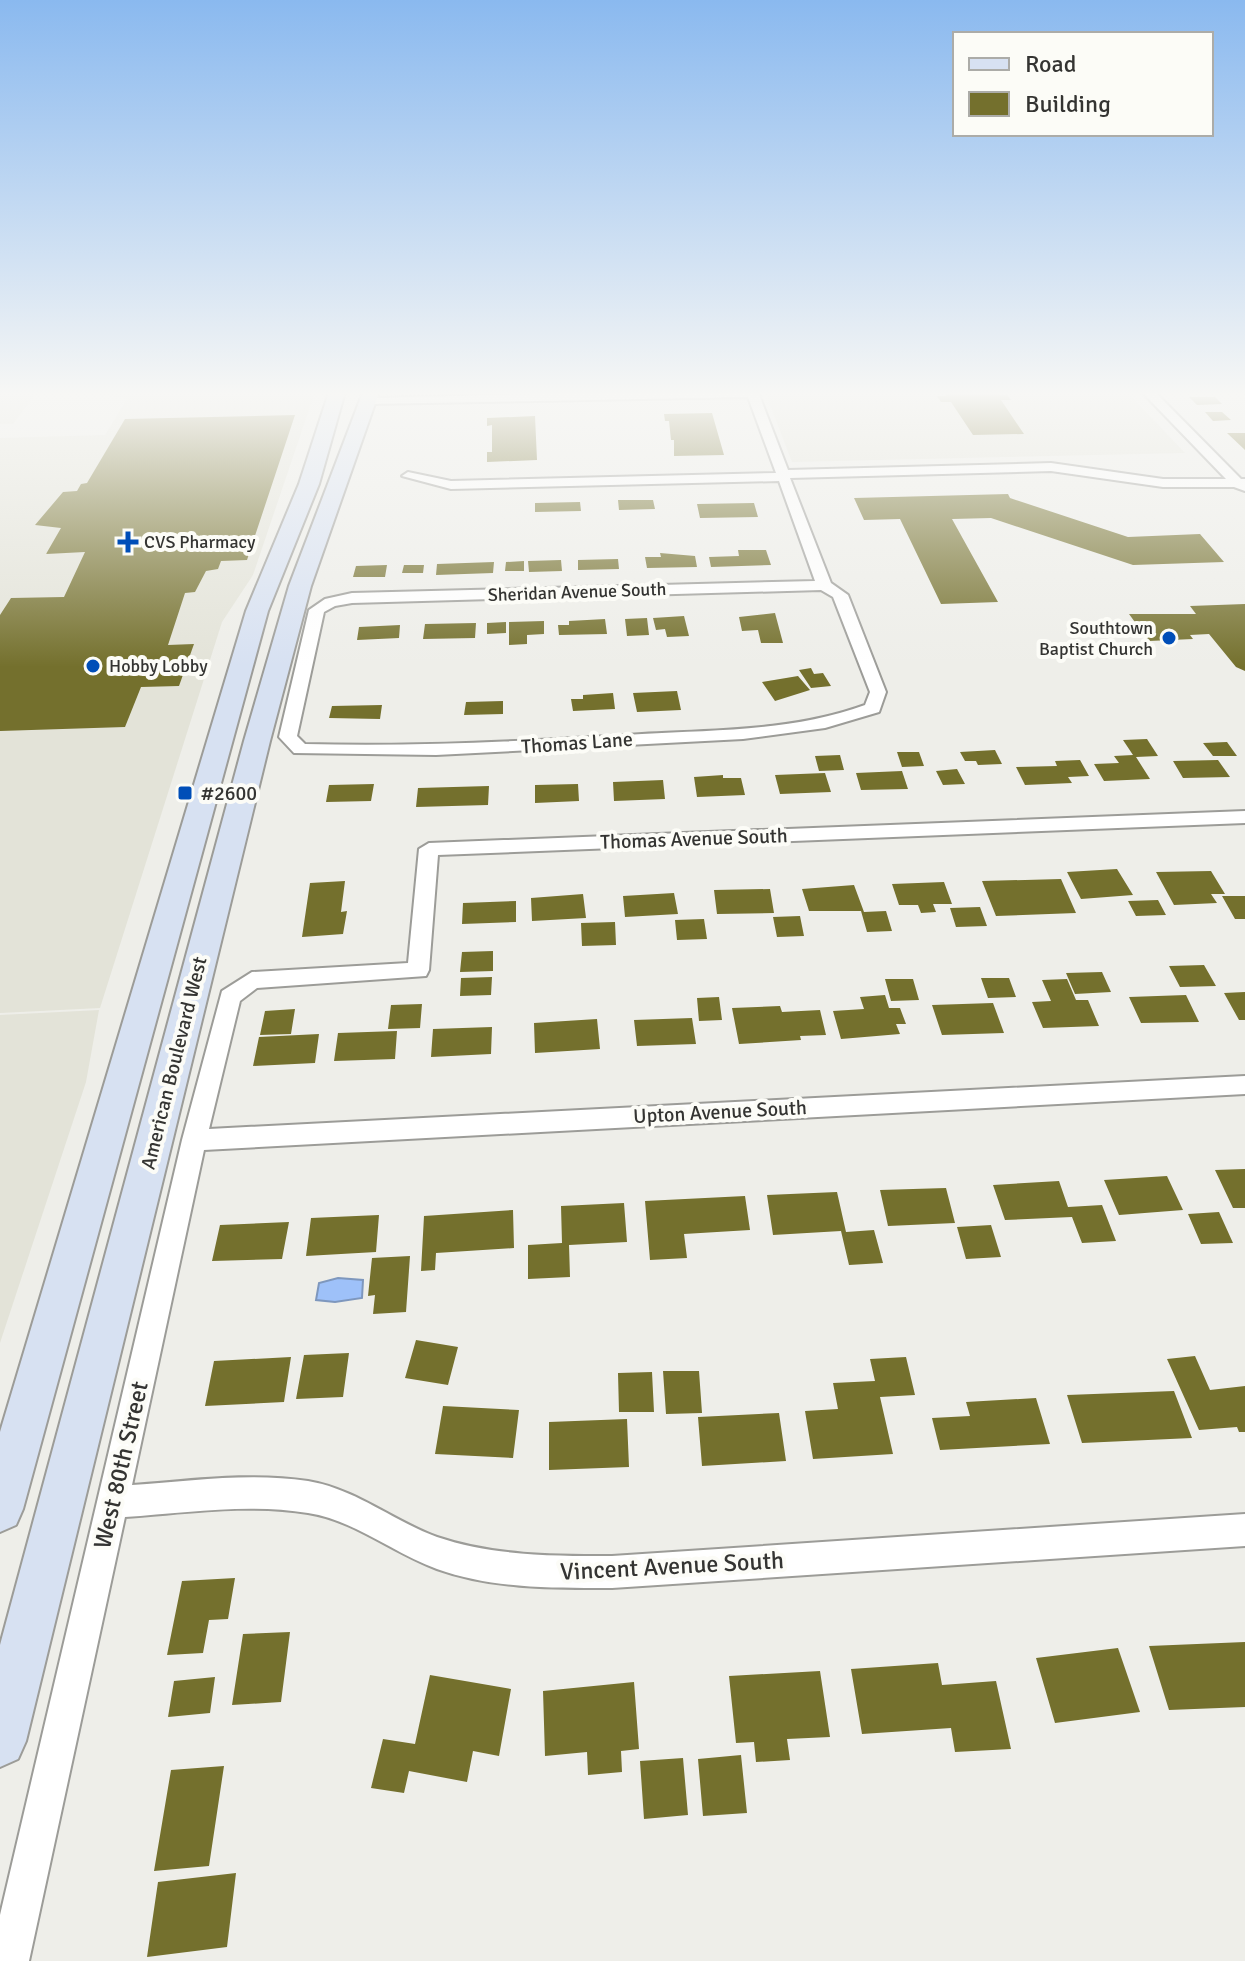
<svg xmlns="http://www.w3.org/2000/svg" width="1245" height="1961" viewBox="0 0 1245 1961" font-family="Signika,sans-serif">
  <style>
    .built { fill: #e3e3d8 }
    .water { fill: #9ec1f9; stroke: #7e97bd; stroke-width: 2 }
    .building { fill: #74702d }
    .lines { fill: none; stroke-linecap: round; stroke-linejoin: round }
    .street-casing { stroke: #9c9c98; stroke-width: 4 }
    .secondary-casing { stroke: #9c9c98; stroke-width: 4 }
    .street { fill: #fff; fill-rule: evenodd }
    .secondary { fill: #d7e1f2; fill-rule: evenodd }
    .poi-dot { fill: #004eb8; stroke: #fcfcf7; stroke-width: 3 }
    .labels { text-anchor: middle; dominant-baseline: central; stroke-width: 8; stroke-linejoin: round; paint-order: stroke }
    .far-poi-label { font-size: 18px; fill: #343432; stroke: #fcfcf7; text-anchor: start }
    .far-street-label { font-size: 18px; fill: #343432; stroke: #fcfcf7 }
    .street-label { font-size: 20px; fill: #343432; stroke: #fcfcf7 }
    .poi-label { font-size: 20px; fill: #343432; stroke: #fcfcf7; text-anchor: start }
    .near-street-label { font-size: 24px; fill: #343432; stroke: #fcfcf7 }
  </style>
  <rect width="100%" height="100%" fill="#eeeee9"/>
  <!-- built -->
  <path class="built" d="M0,392H37L13,424H0Z
    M92,392H315L253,575L222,622L100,1008L0,1013V438L105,435L127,399Z
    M765,392H1127L1185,453L792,462Z
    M99,1010L86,1082L0,1343V1015Z"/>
  <!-- water -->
  <path class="water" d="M338,1278L363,1280L362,1298L335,1302L316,1300L319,1283Z"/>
  <!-- building -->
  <path class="building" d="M944,392L1007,395L1011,400H1001L1024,434L973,435L951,402H941L937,396H946Z
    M1189,397H1215L1222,404L1197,405Z
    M1205,412H1222L1231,420L1213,421Z
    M712,413L724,455L674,456V440H671L669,421H665L664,414Z
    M295,415L247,560L221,561L218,569L206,571L195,592L185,593L168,645L194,644L179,686L141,687L125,727L0,731V615L11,598L64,597L85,552L46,554L61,528L35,525L63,492L77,491L81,484L87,483L125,419Z
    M535,416L537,460L487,462V452H492V425L487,426V418Z
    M1227,433H1245V450Z
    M1008,494L1010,498L1128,537L1200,534L1224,562L1133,565L991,518L952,519L998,602L941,604L900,519L864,520L854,498Z
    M618,500H653L655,509L619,510Z
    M580,502L581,511L535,512V503Z
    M754,503L758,517L700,518L697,504Z
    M738,550H766L771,565L711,567L709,557L739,556Z
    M660,553L695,556L697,567L647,568L645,557H661Z
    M618,559L619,569L578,570V560Z
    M561,560L562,571L529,572L528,561Z
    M524,561V571H505L506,562Z
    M494,562L493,573L436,575L437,564Z
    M387,565L385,577H353L356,566Z
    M404,565H424L423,573H402Z
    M1245,604V671L1236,667L1209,634L1190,635L1193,639L1149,641L1145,636H1137L1129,625H1137L1129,614H1196L1190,606Z
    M775,613L783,643H761L758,630L742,631L739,617Z
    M684,616L689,636L667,637L665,629L656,630L653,618Z
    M647,618L649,635L627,636L625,619Z
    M605,619L607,634L559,635L558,625H569V621Z
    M544,621V634L527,635V644L509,645V622Z
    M506,622V633L487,634V623Z
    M476,623L475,638L423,639L425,624Z
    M400,625L399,638L357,640L359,627Z
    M811,668L814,674L823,673L831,686L811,688L799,670Z
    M798,676L810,690L775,701L762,682Z
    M677,691L681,710L637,712L633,693Z
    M613,693L615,709L573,711L571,699H583V695Z
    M503,701V714L464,715L466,702Z
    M382,705L380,719L329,718L332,706Z
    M1147,739L1158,756L1136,757L1150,779L1104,781L1094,764L1119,763L1114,756L1133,755L1123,740Z
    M1227,742L1237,756H1213L1203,743Z
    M995,750L1002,764L978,765L976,761H965L960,752Z
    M897,752H919L924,766L902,767Z
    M840,755L844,770L819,771L815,756Z
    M1080,760L1089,776L1068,777L1072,783L1025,785L1016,767L1057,766L1055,761Z
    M1218,760L1230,777L1183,778L1173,761Z
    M957,769L965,784L943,785L936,771Z
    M902,771L908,789L861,790L856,773Z
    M825,773L831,792L780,794L775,775Z
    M723,775V778H741L745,795L697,797L694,777Z
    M663,780L665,799L614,801L613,782Z
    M374,784L371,801L326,802L329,785Z
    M578,784L579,801L535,803V785Z
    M489,786L488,805L416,807L418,788Z
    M1117,869L1133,895L1081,899L1067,872Z
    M1211,871L1225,894H1211L1217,903L1174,905L1156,872Z
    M1061,879L1076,913L996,916L982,881Z
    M345,881L341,912L347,911L343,934L302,937L310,883Z
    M944,882L952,904H933L936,912L921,913L918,905H899L892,884Z
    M854,885L864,912L886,911L892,931L867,932L861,911H809L802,889Z
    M770,889L774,913L717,914L714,890Z
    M674,893L678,914L625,917L623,896Z
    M583,894L586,918L532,921L531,898Z
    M1222,896H1245V919H1235Z
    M1158,900L1166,915L1136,916L1128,901Z
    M516,901V922L462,924L463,903Z
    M980,907L987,926L956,927L950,908Z
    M800,916L804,936L777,937L773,917Z
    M704,919L707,939L677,940L675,920Z
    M615,922L616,945L582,946L581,923Z
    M493,951V971L460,972L462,952Z
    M1204,965L1216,986L1180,987L1169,966Z
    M1102,972L1111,992L1075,994L1066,973Z
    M492,977L491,995L460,996L461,978Z
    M981,978H1009L1016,997L988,998Z
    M885,979H913L919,1000L891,1001Z
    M1067,979L1076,1000H1088L1099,1026L1043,1028L1032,1002L1051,1001L1042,980Z
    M1245,992V1020H1239L1224,993Z
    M885,995L889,1008H900L906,1024H896L900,1034L841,1039L833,1011L864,1009L860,997Z
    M1186,995L1199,1022L1141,1023L1129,997Z
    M719,997L722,1020L699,1021L697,998Z
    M993,1003L1004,1033L942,1035L932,1005Z
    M422,1004L420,1028L388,1029L391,1005Z
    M780,1006L782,1012L820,1010L826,1035L800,1036L801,1040L739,1044L732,1008Z
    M295,1009L291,1034L260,1035L265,1011Z
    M692,1018L696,1044L637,1046L634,1020Z
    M597,1019L600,1049L535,1053L534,1023Z
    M492,1027L491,1054L431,1057L433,1029Z
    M397,1031L395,1059L334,1061L338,1033Z
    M319,1034L315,1063L253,1066L259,1037Z
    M1245,1169V1208H1233L1215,1170Z
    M1167,1176L1183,1210L1119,1215L1104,1180Z
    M1059,1181L1068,1207L1102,1205L1116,1241L1082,1243L1072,1217L1005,1220L993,1185Z
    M946,1188L955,1223L888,1226L880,1190Z
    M837,1192L846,1232L874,1230L883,1263L849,1265L841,1231L773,1235L767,1195Z
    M745,1196L750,1230L684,1234L687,1258L650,1260L645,1201Z
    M624,1203L627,1242L569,1245L570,1277L528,1279V1245L562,1243L561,1206Z
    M513,1210L514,1248L436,1253L435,1270L421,1271L424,1216Z
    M1219,1212L1233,1243L1201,1244L1188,1214Z
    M379,1215L376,1252L306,1256L311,1218Z
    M289,1222L282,1259L212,1261L220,1225Z
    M991,1225L1001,1257L966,1259L957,1227Z
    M410,1256L406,1312L373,1314L375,1295L368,1296L372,1258Z
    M416,1340L458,1347L448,1385L405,1378Z
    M349,1353L343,1397L296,1399L304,1355Z
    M1195,1356L1210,1390L1245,1386V1432H1239L1237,1427L1199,1430L1167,1359Z
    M291,1357L284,1402L205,1406L214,1361Z
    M906,1357L915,1395L880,1397L893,1454L813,1459L805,1411L838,1409L833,1383L875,1381L870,1359Z
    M663,1371H699L702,1413L666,1414Z
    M652,1372L654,1412H619L618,1373Z
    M1174,1391L1192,1438L1082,1443L1067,1395Z
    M1036,1398L1050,1444L940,1450L932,1418L970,1416L966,1402Z
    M443,1406L519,1410L513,1458L435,1454Z
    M779,1413L786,1461L702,1466L698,1417Z
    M627,1419L629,1467L549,1470V1422Z
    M235,1578L228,1619L209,1620L203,1653L167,1655L182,1581Z
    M290,1632L281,1702L232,1705L243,1634Z
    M1245,1642V1707L1169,1710L1149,1646Z
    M1118,1648L1140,1712L1055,1723L1036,1658Z
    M938,1663L942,1685L996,1681L1011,1749L955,1752L951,1728L862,1734L851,1669Z
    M820,1671L830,1737L787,1739L790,1760L756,1762L754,1742L736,1743L729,1676Z
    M430,1675L511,1689L499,1756L473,1751L467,1782L409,1771L404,1793L371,1788L383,1739L415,1744Z
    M215,1677L210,1713L168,1717L174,1681Z
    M634,1682L639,1749L621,1751L622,1772L588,1775L587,1752L545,1756L543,1691Z
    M741,1755L747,1813L703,1816L698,1759Z
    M683,1758L688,1815L644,1819L640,1761Z
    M224,1766L209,1866L154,1871L171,1770Z
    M236,1873L227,1947L147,1957L158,1882Z"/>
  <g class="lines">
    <defs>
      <path id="street" d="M625,392H758L788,470L1051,463L1163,479H1226L1142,392H1155L1241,479H1245V491L1234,487H1163L1051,471L790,478L831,583L848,595L886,692L879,712L825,728L743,739L436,755L294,753L279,737L309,610L325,599L352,593L815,581L779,481L451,489L402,476L408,472L451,481L776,473L748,397L368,404L362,401L368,398ZM821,590L833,597L870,692L865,705C794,731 716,730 642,734C529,741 417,747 305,744L297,736L324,612L335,606L352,603Z
        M1245,811V823L438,855L429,970L426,976L257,988L240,1001L209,1129L1245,1076V1094L204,1150L132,1485C190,1481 250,1472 308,1481C356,1489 393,1521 437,1537C493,1556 553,1556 612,1556L1245,1514V1546L612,1588C553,1588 493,1589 437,1569C393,1553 354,1520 308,1513C248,1503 185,1513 125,1517L29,1961H0V1915L182,1140L222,991L252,972L408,963L419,849L429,843Z"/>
      <path id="secondary" d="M329,392H345L319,484L268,611L23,1509L16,1525L0,1532V1432L246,611L299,484Z
        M363,392H379L311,586L270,741L26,1741L18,1759L0,1767V1645L244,741L289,586Z"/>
    </defs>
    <!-- street casing -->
    <use href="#street" class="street-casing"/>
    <!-- secondary casing -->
    <use href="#secondary" class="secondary-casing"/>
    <!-- street -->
    <use href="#street" class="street"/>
    <!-- secondary -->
    <use href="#secondary" class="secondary"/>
  </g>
  <!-- sky -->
  <linearGradient id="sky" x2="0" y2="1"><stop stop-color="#8ab9ef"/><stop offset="0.59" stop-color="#f7f7f5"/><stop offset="1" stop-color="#f7f7f5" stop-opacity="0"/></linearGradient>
  <rect width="1245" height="667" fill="url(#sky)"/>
  <!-- markers -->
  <g class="poi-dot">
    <path d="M124 530h8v8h8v8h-8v8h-8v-8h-8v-8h8z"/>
    <circle cx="1169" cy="638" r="8"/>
    <circle cx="93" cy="666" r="8"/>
    <rect x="177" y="785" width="16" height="16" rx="4"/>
  </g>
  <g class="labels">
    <!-- far-poi labels -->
    <g class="far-poi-label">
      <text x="144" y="542">CVS Pharmacy</text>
      <text x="1153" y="628" text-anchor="end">Southtown<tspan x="1153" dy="21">Baptist Church</tspan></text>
      <text x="109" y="666">Hobby Lobby</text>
    </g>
    <!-- far-street labels -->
    <g class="far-street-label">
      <text transform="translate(577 592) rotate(-2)">Sheridan Avenue South</text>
    </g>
    <!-- street labels -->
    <g class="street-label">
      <text transform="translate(577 743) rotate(-4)">Thomas Lane</text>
      <text transform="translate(694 839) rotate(-2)">Thomas Avenue South</text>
      <text transform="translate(174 1063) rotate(-76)">American Boulevard West</text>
      <text transform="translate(720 1112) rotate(-3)">Upton Avenue South</text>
    </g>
    <!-- poi labels -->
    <g class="poi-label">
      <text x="201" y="793">#2600</text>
    </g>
    <!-- near-street labels -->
    <g class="near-street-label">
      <text transform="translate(121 1465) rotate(-77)">West 80th Street</text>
      <text transform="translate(672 1566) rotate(-3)">Vincent Avenue South</text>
    </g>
  </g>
  <!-- legend -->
  <rect x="953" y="32" width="260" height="104" fill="#fcfcf7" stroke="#acaca8" stroke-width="2"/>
  <rect x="969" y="58" width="40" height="12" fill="#d7e1f2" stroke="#acaca8" stroke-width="2"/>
  <text x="1025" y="72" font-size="24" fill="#343432">Road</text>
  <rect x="969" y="92" width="40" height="24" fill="#74702d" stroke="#acaca8" stroke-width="2"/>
  <text x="1025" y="112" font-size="24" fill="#343432">Building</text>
</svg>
